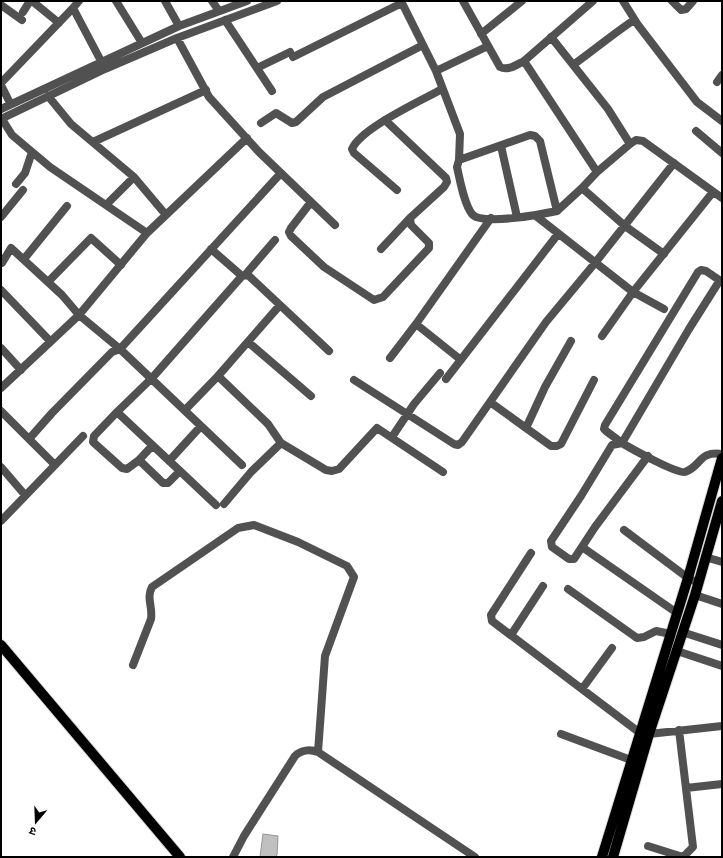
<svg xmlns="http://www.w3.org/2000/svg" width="723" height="858" viewBox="0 0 723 858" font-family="Karla,'Noto Sans Devanagari',sans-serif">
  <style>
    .building { fill: #c0c0c0; stroke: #959595 }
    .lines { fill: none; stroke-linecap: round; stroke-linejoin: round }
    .major-casing { stroke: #dbdbdb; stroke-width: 12 }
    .minor { stroke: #515151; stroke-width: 8 }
    .major { stroke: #000; stroke-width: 10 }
  </style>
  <rect width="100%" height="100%" fill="#fff"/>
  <!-- building -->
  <path class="building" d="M263,834L278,836L277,855L275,857H260Z"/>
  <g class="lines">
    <defs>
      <path id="major" d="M1,645L180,857
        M602,857L688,578L722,458
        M613,857L649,734L695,595L722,501"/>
    </defs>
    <!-- major casing -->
    <use href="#major" class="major-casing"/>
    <!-- minor -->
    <path class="minor" d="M32,1L59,23
      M79,1L73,8L101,61
      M116,1L142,43
      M165,1L179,26
      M212,1L219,11
      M401,1L436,71L460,134L459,160L457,167C460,180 464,204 472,214C481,226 543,214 557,211L540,141L535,136L530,135L459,160
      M463,1L500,67C508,71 516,65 524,61L597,172L630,144
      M623,1L638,25L697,102L722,121
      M672,1L681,10L686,9L693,1
      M1,5L22,20
      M23,12L30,1
      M225,20L272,91
      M481,34L522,1
      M551,37L608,109L630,144L636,140L643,141L722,198
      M177,38L209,97L259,152L335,225
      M293,57L402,3
      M524,61L593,1
      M573,65C594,50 613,34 634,20
      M257,68L290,52
      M436,71L488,46
      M717,82L722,75
      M1,83L73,8
      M1,85L10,103
      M48,96L71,124L134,177L166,215
      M1,109L179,26L247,1
      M1,119L105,69L177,38L277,1
      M261,123L276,113L292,123L296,122L323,97L423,45
      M696,131L722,153
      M93,142L206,90
      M501,146L517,217
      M16,184L25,173L32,152
      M582,188L625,226L664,254
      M397,190L354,153L352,149C361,128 421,101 442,89
      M311,202L291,228L289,232L291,236L324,267L374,300L383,297L429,248V243L411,225L410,218L444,187L447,182L446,178L385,120
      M106,205L134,177
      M557,211L582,188L597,172
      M536,216L633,292L713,192
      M1,217L23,190
      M147,233L247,138
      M211,249L242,276
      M381,249L410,218
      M24,259L67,206
      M1,262L2,263L11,248L62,295L79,315L120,349L281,173
      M245,275L275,240
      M720,280L689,329L622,443L606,431L604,429L605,425L698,272L701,270L706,271L722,282
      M48,282L91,238L121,265
      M1,290L50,341
      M602,336L633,292L664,309
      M248,342L311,396
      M1,348L21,370
      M390,358L416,324
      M461,360L416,324L491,218
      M218,376L280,305
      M446,379L558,234
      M354,380L454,444L458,445L462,442L546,322L595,263L674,163
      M1,388L79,315L147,233L50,167L12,135L2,119
      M490,402L551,446H557L561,444L594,380
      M185,410L218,376L268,424L281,443L326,470L332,471L339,469L377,428L443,472
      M1,411L55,465
      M117,412L94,436L93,442L122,468L127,469L139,460
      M526,428L545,387L571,341
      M392,437L414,404L440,373
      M29,439L52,413L112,352L120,349L242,465
      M152,446L139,460L163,483H168L180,471L117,412L152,378L242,276L248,275L329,351
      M648,456L595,527L574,559H569L552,547L551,541L581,496L612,445L622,443C630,448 679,475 685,472C702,466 698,451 722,454
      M169,461L201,426
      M1,467L25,495
      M180,471L216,505
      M224,504L251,472L281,443
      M1,521L83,436
      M624,530L688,578L698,583
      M582,547L677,613
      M531,553L491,615L492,621L640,733
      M705,557L722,562
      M568,589L637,638L644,637L656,631L671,634
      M695,595L722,604
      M682,632L722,645
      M511,635L543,586
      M677,651L722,666
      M133,665L151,619C153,607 146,598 152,587L238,528L254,525L298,542L347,566L354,577L325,656L318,752
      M582,689L612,648
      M561,734L631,760
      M649,734L722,726
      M686,788L722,784
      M648,846L683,857L693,847L679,730
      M233,857L244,836L295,756C301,750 310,749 318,752L475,857"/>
    <!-- major -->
    <use href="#major" class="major"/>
  </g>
  <!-- border -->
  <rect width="723" height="858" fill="none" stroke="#000000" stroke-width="4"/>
  <!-- north arrow -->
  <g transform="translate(36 822) rotate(199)" stroke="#ffffff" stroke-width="3" paint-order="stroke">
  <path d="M0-3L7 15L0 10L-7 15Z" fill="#000000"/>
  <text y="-6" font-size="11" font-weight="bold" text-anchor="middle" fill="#000000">उ</text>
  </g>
</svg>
